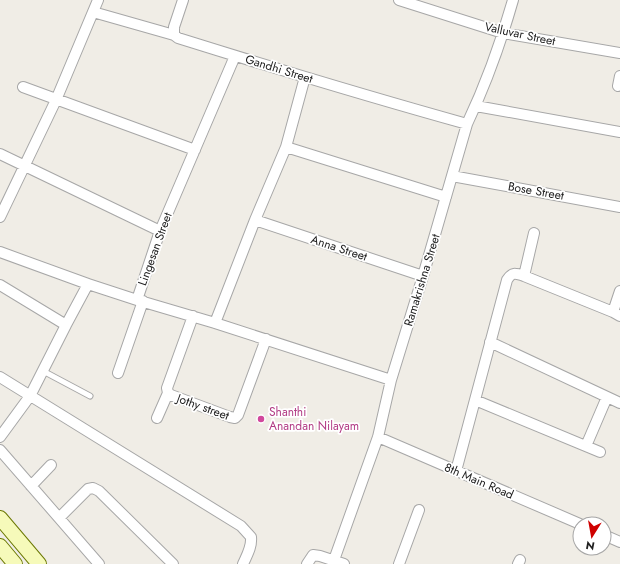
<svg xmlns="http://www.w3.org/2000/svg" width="620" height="564" viewBox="0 0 620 564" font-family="Jost,sans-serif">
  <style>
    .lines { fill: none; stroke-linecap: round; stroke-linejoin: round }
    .lane-casing { stroke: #a7a7a7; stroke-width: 7 }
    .street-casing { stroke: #a7a7a7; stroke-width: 12 }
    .secondary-casing { stroke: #6c7904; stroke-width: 16 }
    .lane { stroke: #fff; stroke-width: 5 }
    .street { stroke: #fff; stroke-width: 10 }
    .secondary { stroke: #f6faba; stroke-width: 14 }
    .hotel-dot { fill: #d1479c; stroke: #fff; stroke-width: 1.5 }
    .labels { text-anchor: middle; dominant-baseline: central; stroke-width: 3.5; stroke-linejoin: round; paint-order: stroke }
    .street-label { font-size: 12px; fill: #202020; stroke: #fff }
    .hotel-label { font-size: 12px; fill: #b23c85; stroke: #fff; text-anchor: start }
  </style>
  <rect width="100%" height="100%" fill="#f0ede6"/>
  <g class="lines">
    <defs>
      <path id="lane" d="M43,371L90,396"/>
      <path id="street" d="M399,0L503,33L620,53
        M93,12L174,35L178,38C274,68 370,97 467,124
        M174,35V27L183,0
        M618,86L620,76
        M23,87L195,150
        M476,106L620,132
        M286,147L446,197
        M0,154L160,231
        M452,176L620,207
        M0,217L56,100L98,0
        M255,220L423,276
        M0,252L88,284
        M524,276L534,233
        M0,285L66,325
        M137,300L215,323L391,380
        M613,312L620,291
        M193,316L167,388L168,393L171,395L230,417L235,418L238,415L266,339
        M215,323L255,220L286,147L305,77
        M490,342L620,403
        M118,373L143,301
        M0,377L241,526L251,537C252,547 247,555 243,564
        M475,400L600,452
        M157,418L168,393
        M0,437L30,396L66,325L88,284L137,300L160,231L235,56
        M378,437L580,524
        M586,446L607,397
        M0,450L99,564
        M456,471L507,280C512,272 515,273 524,276L613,312L620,316
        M31,486L51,465
        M59,518L88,489L93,488L99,491L173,564
        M604,535L620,542
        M334,560L378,437L391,380L423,276L467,124C486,84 501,42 513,0
        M307,564L313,555L320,556L344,564
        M399,564L419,510
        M518,564L520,560"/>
      <path id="secondary" d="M0,518L39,564
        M0,546L15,564"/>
    </defs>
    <!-- lane casing -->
    <use href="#lane" class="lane-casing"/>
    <!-- street casing -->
    <use href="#street" class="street-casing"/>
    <!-- secondary casing -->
    <use href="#secondary" class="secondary-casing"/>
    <!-- lane -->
    <use href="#lane" class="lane"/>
    <!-- street -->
    <use href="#street" class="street"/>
    <!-- secondary -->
    <use href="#secondary" class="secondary"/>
  </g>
  <!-- markers -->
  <circle class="hotel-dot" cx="261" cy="419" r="4"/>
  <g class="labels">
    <!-- street labels -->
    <g class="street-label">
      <text transform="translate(520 34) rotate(12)">Valluvar Street</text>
      <text transform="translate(279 69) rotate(17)">Gandhi Street</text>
      <text transform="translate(536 191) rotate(10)">Bose Street</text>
      <text transform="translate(339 248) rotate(18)">Anna Street</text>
      <text transform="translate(155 249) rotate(-70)">Lingesan Street</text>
      <text transform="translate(422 280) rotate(-73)">Ramakrishna Street</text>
      <text transform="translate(203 407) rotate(20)">Jothy street</text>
      <text transform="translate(479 481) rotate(23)">8th Main Road</text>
    </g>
    <!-- hotel labels -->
    <g class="hotel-label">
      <text x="269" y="412">Shanthi<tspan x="269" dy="14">Anandan Nilayam</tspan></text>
    </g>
  </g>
  <!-- north arrow -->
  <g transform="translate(592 536) rotate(191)"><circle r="19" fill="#ffffff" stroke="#a6a6a6"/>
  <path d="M0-3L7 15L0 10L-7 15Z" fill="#cf0100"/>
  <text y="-6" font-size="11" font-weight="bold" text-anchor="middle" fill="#202020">N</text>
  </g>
</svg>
